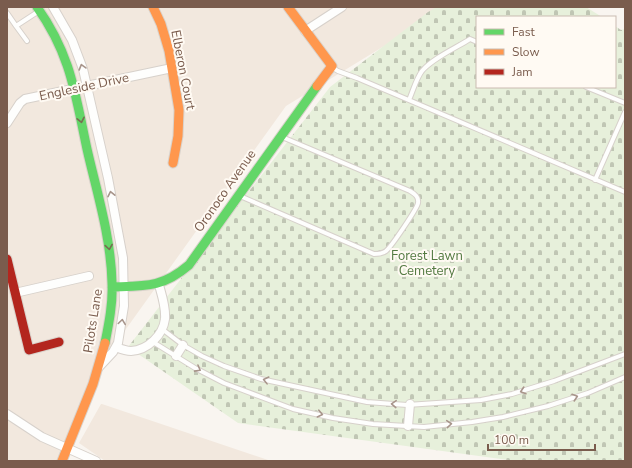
<svg xmlns="http://www.w3.org/2000/svg" width="632" height="468" viewBox="0 0 632 468" font-family="'Nunito Sans',sans-serif">
  <style>
    .residential { fill: #f2e8de }
    .cemetery { fill: url(#cemetery-stones) }
    .lines { fill: none; stroke-linecap: round; stroke-linejoin: round }
    .lane-casing { stroke: #d7d1cb; stroke-width: 6 }
    .street-casing { stroke: #d7d1cb; stroke-width: 10 }
    .fast-casing { stroke: #d9d2cb; stroke-width: 11 }
    .slow-casing { stroke: #d9d2cb; stroke-width: 11 }
    .jam-casing { stroke: #d9d2cb; stroke-width: 11 }
    .lane { stroke: #fefefd; stroke-width: 4 }
    .street { stroke: #fefefd; stroke-width: 8 }
    .fast { stroke: #63d668; stroke-width: 9 }
    .slow { stroke: #ff974d; stroke-width: 9 }
    .jam { stroke: #b3261e; stroke-width: 9 }
    .oneway { stroke: #a8958b }
    .oneway2 { stroke: #776e51 }
    .labels { text-anchor: middle; dominant-baseline: central; stroke-width: 4; stroke-linejoin: round; paint-order: stroke }
    .street-label { font-size: 13px; fill: #7a5c4d; stroke: #fffaf3 }
    .park-label { font-size: 13px; fill: #537a41; stroke: #fffaf3 }
  </style>
  <defs>
    <pattern id="cemetery-stones" width="16" height="16" patternUnits="userSpaceOnUse"><rect width="16" height="16" fill="#e7f0db"/><path d="M2 7V4a2 2 0 0 1 4 0v3zM10 15v-3a2 2 0 0 1 4 0v3z" fill="#c0c6b4"/></pattern>
  </defs>
  <rect width="100%" height="100%" fill="#f9f5f0"/>
  <!-- residential -->
  <path class="residential" d="M7,7H448L286,106L98,368L59,461H7Z
    M101,404H102L271,461H105L79,443Z"/>
  <!-- cemetery -->
  <path class="cemetery" d="M437,7H586L602,17H477V87H615V26L621,30L625,29V461H515L238,423L128,347L330,87L428,12Z"/>
  <g class="lines">
    <defs>
      <path id="lane" d="M7,13L16,26
        M27,41L16,26L39,11
        M333,68L338,71L357,78L625,192
        M586,87L625,103
        M409,100C413,91 416,79 422,71C433,58 456,48 470,39L477,42
        M595,180L625,112
        M240,196L374,254C378,254 382,254 386,251C391,247 417,209 418,203C419,197 415,194 410,191L282,137
        M162,329L183,345L202,356L224,366L261,379L367,402L407,405L481,400L512,394L554,381L625,354
        M153,342L195,368L224,383L293,409L333,418L373,424L424,427L472,422L503,417L548,406L588,393L625,377"/>
      <path id="street" d="M53,7L72,40L83,69L108,178L123,258L124,306L118,343L113,352L99,367
        M305,31L342,7
        M7,123L20,103L25,99L172,68
        M15,293L89,276
        M116,347C121,349 126,351 131,351C148,350 163,335 165,319C166,307 162,296 159,285
        M176,356L183,345
        M7,414L42,437L96,461
        M408,426L410,404"/>
      <path id="fast" d="M37,7C71,55 75,93 87,149C97,193 111,237 112,283C113,303 109,323 105,343
        M112,287C145,286 162,288 189,265L317,86"/>
      <path id="slow" d="M153,7L161,24L169,51L179,110L178,136L173,163
        M288,7L332,66L317,86
        M62,461L93,384L105,343"/>
      <path id="jam" d="M7,259L29,350L59,342"/>
    </defs>
    <!-- lane casing -->
    <use href="#lane" class="lane-casing"/>
    <!-- street casing -->
    <use href="#street" class="street-casing"/>
    <!-- fast casing -->
    <use href="#fast" class="fast-casing"/>
    <!-- slow casing -->
    <use href="#slow" class="slow-casing"/>
    <!-- jam casing -->
    <use href="#jam" class="jam-casing"/>
    <!-- lane -->
    <use href="#lane" class="lane"/>
    <!-- street -->
    <use href="#street" class="street"/>
    <!-- fast -->
    <use href="#fast" class="fast"/>
    <!-- slow -->
    <use href="#slow" class="slow"/>
    <!-- jam -->
    <use href="#jam" class="jam"/>
  </g>
  <!-- one-way arrows -->
  <defs><path id="oneway-chevron" d="M-2-3.5L2.5 0L-2 3.5" fill="none" stroke-width="1.6" stroke-linecap="round" stroke-linejoin="round"/></defs>
  <g class="oneway">
    <use href="#oneway-chevron" transform="translate(82 67) rotate(-106)"/>
    <use href="#oneway-chevron" transform="translate(111 194) rotate(-102)"/>
    <use href="#oneway-chevron" transform="translate(122 322) rotate(-82)"/>
    <use href="#oneway-chevron" transform="translate(198 369) rotate(29)"/>
    <use href="#oneway-chevron" transform="translate(266 380) rotate(-166)"/>
    <use href="#oneway-chevron" transform="translate(523 391) rotate(162)"/>
    <use href="#oneway-chevron" transform="translate(575 397) rotate(-18)"/>
    <use href="#oneway-chevron" transform="translate(394 404) rotate(-177)"/>
    <use href="#oneway-chevron" transform="translate(320 414) rotate(13)"/>
    <use href="#oneway-chevron" transform="translate(449 424) rotate(-5)"/>
  </g>
  <g class="oneway2">
    <use href="#oneway-chevron" transform="translate(81 120) rotate(78)"/>
    <use href="#oneway-chevron" transform="translate(109 247) rotate(81)"/>
  </g>
  <g class="labels">
    <!-- street labels -->
    <g class="street-label">
      <text transform="translate(183 70) rotate(79)">Elberon Court</text>
      <text transform="translate(84 87) rotate(-12)">Engleside Drive</text>
      <text transform="translate(225 191) rotate(-55)">Oronoco Avenue</text>
      <text transform="translate(93 321) rotate(-81)">Pilots Lane</text>
    </g>
    <!-- park labels -->
    <g class="park-label">
      <text x="427" y="256">Forest Lawn<tspan x="427" dy="15">Cemetery</tspan></text>
    </g>
  </g>
  <!-- border -->
  <rect width="632" height="468" fill="none" stroke="#7a5c4d" stroke-width="16"/>
  <!-- legend -->
  <rect x="476" y="16" width="140" height="72" fill="#fffaf3" stroke="#cabbb1"/>
  <rect x="484" y="29" width="20" height="6" fill="#63d668" stroke="#cabbb1"/>
  <text x="512" y="36" font-size="12" fill="#7a5c4d">Fast</text>
  <rect x="484" y="49" width="20" height="6" fill="#ff974d" stroke="#cabbb1"/>
  <text x="512" y="56" font-size="12" fill="#7a5c4d">Slow</text>
  <rect x="484" y="69" width="20" height="6" fill="#b3261e" stroke="#cabbb1"/>
  <text x="512" y="76" font-size="12" fill="#7a5c4d">Jam</text>
  <!-- scale -->
  <path d="M488 444v6h107v-6" fill="none" stroke="#7a5c4d" stroke-width="2"/>
  <text x="494" y="444" font-size="12" fill="#7a5c4d" stroke="#fffaf3" stroke-width="3" paint-order="stroke">100 m</text>
</svg>
